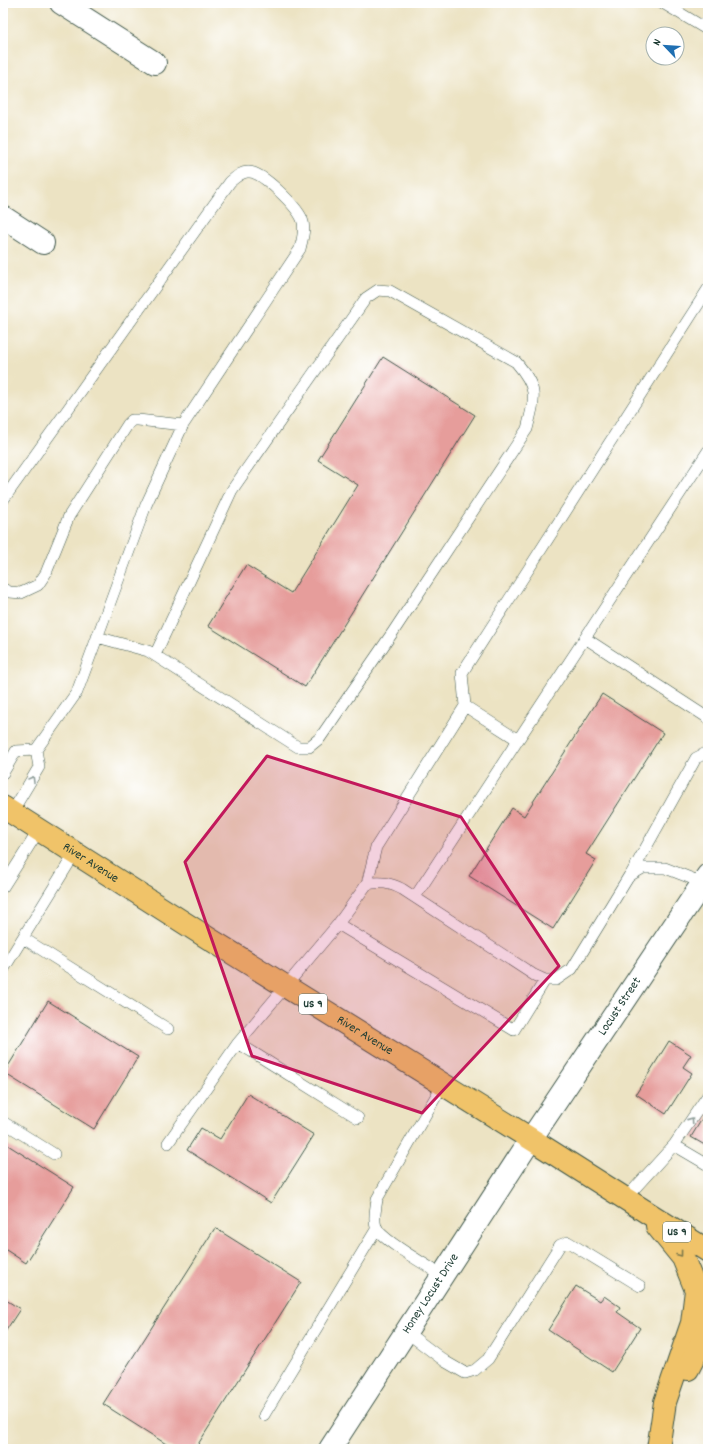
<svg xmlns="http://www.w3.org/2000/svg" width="711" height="1452" viewBox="0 0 711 1452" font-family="Dekko,sans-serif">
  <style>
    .building { fill: #e69d9b }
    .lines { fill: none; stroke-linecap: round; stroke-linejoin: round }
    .service-casing { stroke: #3e5649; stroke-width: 12 }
    .minor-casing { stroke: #3e5649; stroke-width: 24 }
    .tertiary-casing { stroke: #3e5649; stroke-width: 24 }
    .trunk-casing { stroke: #3e5649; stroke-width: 24 }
    .service { stroke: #fff; stroke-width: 11 }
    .minor { stroke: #fff; stroke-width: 22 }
    .tertiary { stroke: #fff; stroke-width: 22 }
    .trunk { stroke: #f0c369; stroke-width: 22 }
    .oneway { stroke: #8f9e9a }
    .oneway2 { stroke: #7d794c }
    .marked { fill: #c2185b; fill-opacity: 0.2; stroke: #c2185b; stroke-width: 3; stroke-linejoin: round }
    .labels { text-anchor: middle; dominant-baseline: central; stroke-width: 3; stroke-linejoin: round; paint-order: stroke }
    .shield { fill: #fff; stroke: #627771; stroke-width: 1 }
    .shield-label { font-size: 12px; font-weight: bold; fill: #1f3d34 }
    .street-label { font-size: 13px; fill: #1f3d34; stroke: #fff }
  </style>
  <rect width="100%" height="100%" fill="#fff"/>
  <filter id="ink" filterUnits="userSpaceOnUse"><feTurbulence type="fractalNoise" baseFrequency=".025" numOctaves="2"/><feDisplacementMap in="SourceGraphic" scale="8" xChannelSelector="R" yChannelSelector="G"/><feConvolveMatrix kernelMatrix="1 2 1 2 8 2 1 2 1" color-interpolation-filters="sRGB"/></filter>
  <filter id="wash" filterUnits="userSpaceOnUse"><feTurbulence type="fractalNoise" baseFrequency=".012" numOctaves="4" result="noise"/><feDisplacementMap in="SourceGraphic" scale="16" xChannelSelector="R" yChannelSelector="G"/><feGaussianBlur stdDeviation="0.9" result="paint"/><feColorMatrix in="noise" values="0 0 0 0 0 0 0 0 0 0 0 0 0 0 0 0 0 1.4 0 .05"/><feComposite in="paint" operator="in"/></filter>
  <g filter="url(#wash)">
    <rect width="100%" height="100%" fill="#ece3c3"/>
    <g id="blocks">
      <!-- building -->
      <path class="building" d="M383,357L475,415L305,687L208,626L246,565L291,593L358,485L318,460Z
        M602,694L663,733L586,854L596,860L553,929L469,876L512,808L524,816Z
        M48,1001L138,1057L94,1129L4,1073Z
        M669,1041L691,1055L683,1067L692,1073L666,1114L636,1094Z
        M248,1094L314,1135L271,1203L187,1150L201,1128L220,1139Z
        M708,1109V1147L691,1137Z
        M3,1142L74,1187L26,1263L3,1248Z
        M215,1228L301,1282L195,1449H174L103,1404Z
        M576,1286L600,1301L604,1296L620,1307L617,1312L640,1328L612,1372L548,1330Z
        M3,1298L20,1309L3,1335Z"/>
    </g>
  </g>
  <g filter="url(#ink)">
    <use href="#blocks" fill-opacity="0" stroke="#3e5649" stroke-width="1"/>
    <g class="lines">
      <defs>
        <path id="service" d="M663,3L708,30
          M3,500L230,182C236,177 242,171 249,172C263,172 297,207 302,219C306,228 302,240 300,249L183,425L146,505L77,692L36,750
          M3,589L10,592L21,593L38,585L46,573L69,516L128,424L132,420H138L183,425
          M97,637L148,651L298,747H309L320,738L393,632L527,429C535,397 539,389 516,362L390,291L378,290L366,298L232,490L155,655
          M585,638L708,718
          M465,706L462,673L708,289
          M518,740L708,451
          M3,773L16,751L36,750L39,767L12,812
          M630,876L696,758L708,752
          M367,884L376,847L465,706L518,740L415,897
          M3,887L39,830
          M338,924L514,1030L545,980
          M23,938L168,1029
          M3,970L75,853
          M358,1118L238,1043L338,924L367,884C381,881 390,883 402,889L534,975L545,980H556L572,969L629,876L643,868H665L706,884
          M3,1122L54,1154
          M168,1143L238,1043
          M674,1145L708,1165
          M625,1199L674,1145L708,1095
          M442,1275C428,1266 381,1240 376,1227C373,1218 376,1208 377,1199L443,1084
          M405,1331L446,1362L465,1373L475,1370L488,1359L560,1245L568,1242L640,1286
          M264,1415L377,1228"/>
        <path id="minor" d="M61,3L155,63
          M3,217L43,243"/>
        <g id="tertiary">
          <path id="s1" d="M330,1449L531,1139L708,875"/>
        </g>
        <g id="trunk">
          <path id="s2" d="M3,807L208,938L531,1139L708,1251"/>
          <path d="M657,1226L683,1258L696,1290L692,1323L665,1402L658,1449"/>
          <path d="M688,1369L708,1330"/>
        </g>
      </defs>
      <!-- service casing -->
      <use href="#service" class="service-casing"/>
      <!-- minor casing -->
      <use href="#minor" class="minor-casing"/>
      <!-- tertiary casing -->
      <use href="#tertiary" class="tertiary-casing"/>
      <!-- trunk casing -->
      <use href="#trunk" class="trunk-casing"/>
      <!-- service -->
      <use href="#service" class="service"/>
      <!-- minor -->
      <use href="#minor" class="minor"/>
      <!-- tertiary -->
      <use href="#tertiary" class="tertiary"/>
      <!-- trunk -->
      <use href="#trunk" class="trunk"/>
    </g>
    <!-- one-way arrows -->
    <defs><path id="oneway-chevron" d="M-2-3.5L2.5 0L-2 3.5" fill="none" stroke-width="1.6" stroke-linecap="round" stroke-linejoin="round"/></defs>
    <g class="oneway">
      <use href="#oneway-chevron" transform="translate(32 779) rotate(-59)"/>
      <use href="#oneway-chevron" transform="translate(691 1120) rotate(-55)"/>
    </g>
    <use class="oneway2" href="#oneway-chevron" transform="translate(680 1254) rotate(53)"/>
  </g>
  <!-- marked area -->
  <path class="marked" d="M267,756L461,817L559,966L422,1113L252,1056L185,862Z"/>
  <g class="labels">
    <!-- shield labels -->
    <g class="shield">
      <rect x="299" y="994" width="28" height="20" rx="3"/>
      <rect x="663" y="1222" width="28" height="20" rx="3"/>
    </g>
    <g class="shield-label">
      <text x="313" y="1004">US 9</text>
      <text x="677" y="1232">US 9</text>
    </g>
    <!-- street labels -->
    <g class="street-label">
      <text stroke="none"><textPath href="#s2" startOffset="104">River Avenue</textPath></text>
      <text stroke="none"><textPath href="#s1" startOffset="529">Locust Street</textPath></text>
      <text stroke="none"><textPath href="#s2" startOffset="428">River Avenue</textPath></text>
      <text stroke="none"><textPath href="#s1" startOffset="185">Honey Locust Drive</textPath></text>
    </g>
  </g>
  <!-- margin -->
  <rect width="711" height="1452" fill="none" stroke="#fff" stroke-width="16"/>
  <!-- north arrow -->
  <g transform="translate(665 46) rotate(295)"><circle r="19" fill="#ffffff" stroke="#a5b1ae"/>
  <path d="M0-3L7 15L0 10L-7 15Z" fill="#1f6fb2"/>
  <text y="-6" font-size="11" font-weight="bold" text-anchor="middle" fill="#1f3d34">N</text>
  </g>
</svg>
